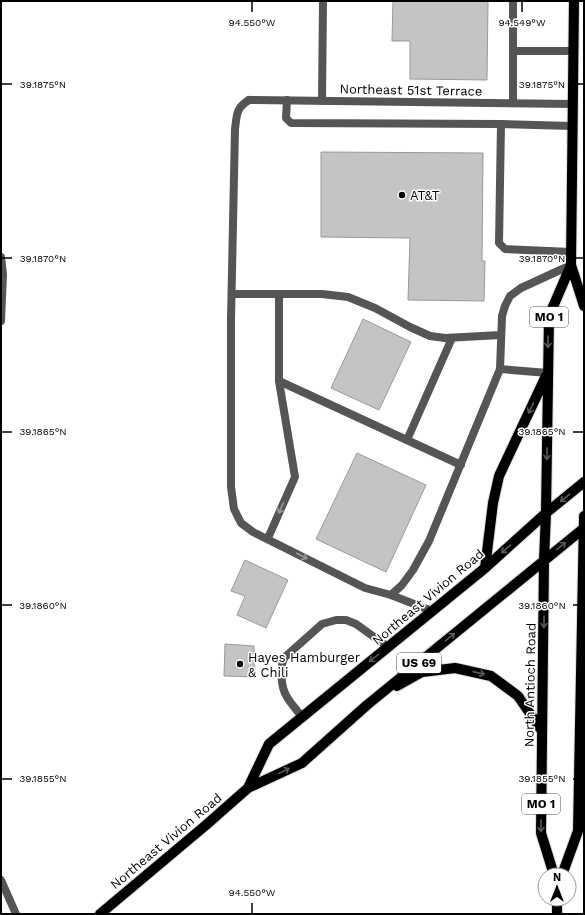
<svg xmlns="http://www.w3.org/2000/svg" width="585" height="915" viewBox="0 0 585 915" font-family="'Work Sans',sans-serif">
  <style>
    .building { fill: #c4c4c4; stroke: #999 }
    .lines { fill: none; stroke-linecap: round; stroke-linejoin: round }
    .primary-casing { stroke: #dbdbdb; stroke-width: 12 }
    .lane { stroke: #555; stroke-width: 8 }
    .street { stroke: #555; stroke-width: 8 }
    .primary { stroke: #000; stroke-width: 10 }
    .oneway { stroke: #595959 }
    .oneway2 { stroke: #999 }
    .ticks { fill: none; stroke: #000; stroke-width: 1.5 }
    .poi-dot { fill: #000; stroke: #fff; stroke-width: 1.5 }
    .labels { text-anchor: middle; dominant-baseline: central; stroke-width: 3; stroke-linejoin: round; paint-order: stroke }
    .shield { fill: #fff; stroke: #4c4c4c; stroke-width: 1 }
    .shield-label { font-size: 12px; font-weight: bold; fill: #000 }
    .street-label { font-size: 13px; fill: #000; stroke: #fff }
    .poi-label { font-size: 13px; fill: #000; stroke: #fff; text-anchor: start }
    .ticks-label { font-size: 10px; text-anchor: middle; fill: #000; stroke: #fff; stroke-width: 3; stroke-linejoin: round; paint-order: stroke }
  </style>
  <rect width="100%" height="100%" fill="#fff"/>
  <!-- building -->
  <path class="building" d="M393,1H488L487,80L410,79V41H392Z
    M321,152L483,153L482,261H485L484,301L408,300L410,238L321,237Z
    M363,319L411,342L379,410L331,388Z
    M357,453L426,485L386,572L316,539Z
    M245,560L288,580L266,628L237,615L245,596L231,591Z
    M225,644L254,646L255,677L224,676Z"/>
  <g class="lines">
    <defs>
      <path id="primary" d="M571,265L584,306
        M485,568L493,503L499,476L546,376
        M397,686L422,672L455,668L491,676L518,696L542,731
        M248,788L269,744L485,568L546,513L584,482
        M554,875L541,833L544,560L546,513L549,316L571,265L574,1
        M562,875L578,831L584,516
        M100,914L206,825L248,788L302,763L367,705L584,528
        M557,914V899"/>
    </defs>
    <!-- primary casing -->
    <use href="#primary" class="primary-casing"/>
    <!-- lane -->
    <path class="lane" d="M513,1V51H574
      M249,100C236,108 237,114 235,129L231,319V487L234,509L241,523L253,532L365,588L391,595L432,611
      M287,100L286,118L291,123L501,124
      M322,101L323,1
      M513,103V51
      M571,252L505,249L499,243L501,124L573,126
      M232,294H322L348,297L375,308L410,327L430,336L445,338L501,335
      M279,294V381L461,465
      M500,369L502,316L505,306L510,296L521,288L571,265
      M407,440L452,338
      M268,538L295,477L279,381
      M391,595L402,585L413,570L429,541L500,369L548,373
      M302,717C297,710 291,704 287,697C281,688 279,666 285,657L322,624L336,620H346L356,624L388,647"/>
    <!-- street -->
    <path class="street" d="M249,100L573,104
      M1,257L3,274L1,321
      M1,880L16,914"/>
    <!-- primary -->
    <use href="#primary" class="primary"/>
  </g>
  <!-- one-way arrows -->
  <defs><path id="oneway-shaft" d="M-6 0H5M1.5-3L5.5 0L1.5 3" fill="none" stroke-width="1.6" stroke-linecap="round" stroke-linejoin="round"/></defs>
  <g class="oneway">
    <use href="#oneway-shaft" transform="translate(548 342) rotate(91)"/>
    <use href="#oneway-shaft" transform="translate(531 408) rotate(115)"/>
    <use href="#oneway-shaft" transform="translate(547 454) rotate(91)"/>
    <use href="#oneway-shaft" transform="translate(565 498) rotate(140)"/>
    <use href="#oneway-shaft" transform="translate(561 546) rotate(-39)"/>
    <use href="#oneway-shaft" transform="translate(506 549) rotate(139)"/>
    <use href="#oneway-shaft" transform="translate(544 622) rotate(91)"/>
    <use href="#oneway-shaft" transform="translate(450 637) rotate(-39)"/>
    <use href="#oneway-shaft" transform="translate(374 658) rotate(141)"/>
    <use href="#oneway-shaft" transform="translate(479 673) rotate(13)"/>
    <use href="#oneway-shaft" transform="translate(284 771) rotate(-26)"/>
    <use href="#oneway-shaft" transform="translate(541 826) rotate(90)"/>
  </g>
  <g class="oneway2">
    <use href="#oneway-shaft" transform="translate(281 508) rotate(114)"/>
    <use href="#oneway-shaft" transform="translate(302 556) rotate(27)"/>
  </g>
  <!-- ticks -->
  <path class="ticks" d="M252,2V12M522,2V12M2,84H12M573,84H583M2,258H12M573,258H583M2,432H12M573,432H583M2,605H12M573,605H583M2,779H12M573,779H583M252,903V913"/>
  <!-- markers -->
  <g class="poi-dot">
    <circle cx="402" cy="195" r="4"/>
    <circle cx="240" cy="664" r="4"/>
  </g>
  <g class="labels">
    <!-- shield labels -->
    <g class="shield">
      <rect x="530" y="307" width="38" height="20" rx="3"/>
      <rect x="397" y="653" width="44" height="20" rx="3"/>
      <rect x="522" y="794" width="38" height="20" rx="3"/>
    </g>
    <g class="shield-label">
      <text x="549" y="317">MO 1</text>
      <text x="419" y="663">US 69</text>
      <text x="541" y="804">MO 1</text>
    </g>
    <!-- street labels -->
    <g class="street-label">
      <text transform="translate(411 90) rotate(1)">Northeast 51st Terrace</text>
      <text transform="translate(428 597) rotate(-40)">Northeast Vivion Road</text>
      <text transform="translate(530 685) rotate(-89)">North Antioch Road</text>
      <text transform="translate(166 841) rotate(-40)">Northeast Vivion Road</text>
    </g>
    <!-- poi labels -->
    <g class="poi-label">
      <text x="410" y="195">AT&amp;T</text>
      <text x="248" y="657">Hayes Hamburger<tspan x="248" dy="15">&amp; Chili</tspan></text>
    </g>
  </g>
  <g class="ticks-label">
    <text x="252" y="26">94.550°W</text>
    <text x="522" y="26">94.549°W</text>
    <text x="43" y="88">39.1875°N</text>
    <text x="542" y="88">39.1875°N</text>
    <text x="43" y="262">39.1870°N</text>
    <text x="542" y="262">39.1870°N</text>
    <text x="43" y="435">39.1865°N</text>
    <text x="542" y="435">39.1865°N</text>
    <text x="43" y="609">39.1860°N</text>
    <text x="542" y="609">39.1860°N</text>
    <text x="43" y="782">39.1855°N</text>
    <text x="542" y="782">39.1855°N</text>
    <text x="252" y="896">94.550°W</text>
  </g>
  <!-- border -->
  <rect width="585" height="915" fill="none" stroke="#000000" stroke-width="4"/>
  <!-- north arrow -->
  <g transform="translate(557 887)"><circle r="19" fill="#ffffff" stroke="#999999"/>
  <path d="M0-3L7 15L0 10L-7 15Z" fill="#000000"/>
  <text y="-6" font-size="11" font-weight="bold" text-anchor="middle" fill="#000000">N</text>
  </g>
</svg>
